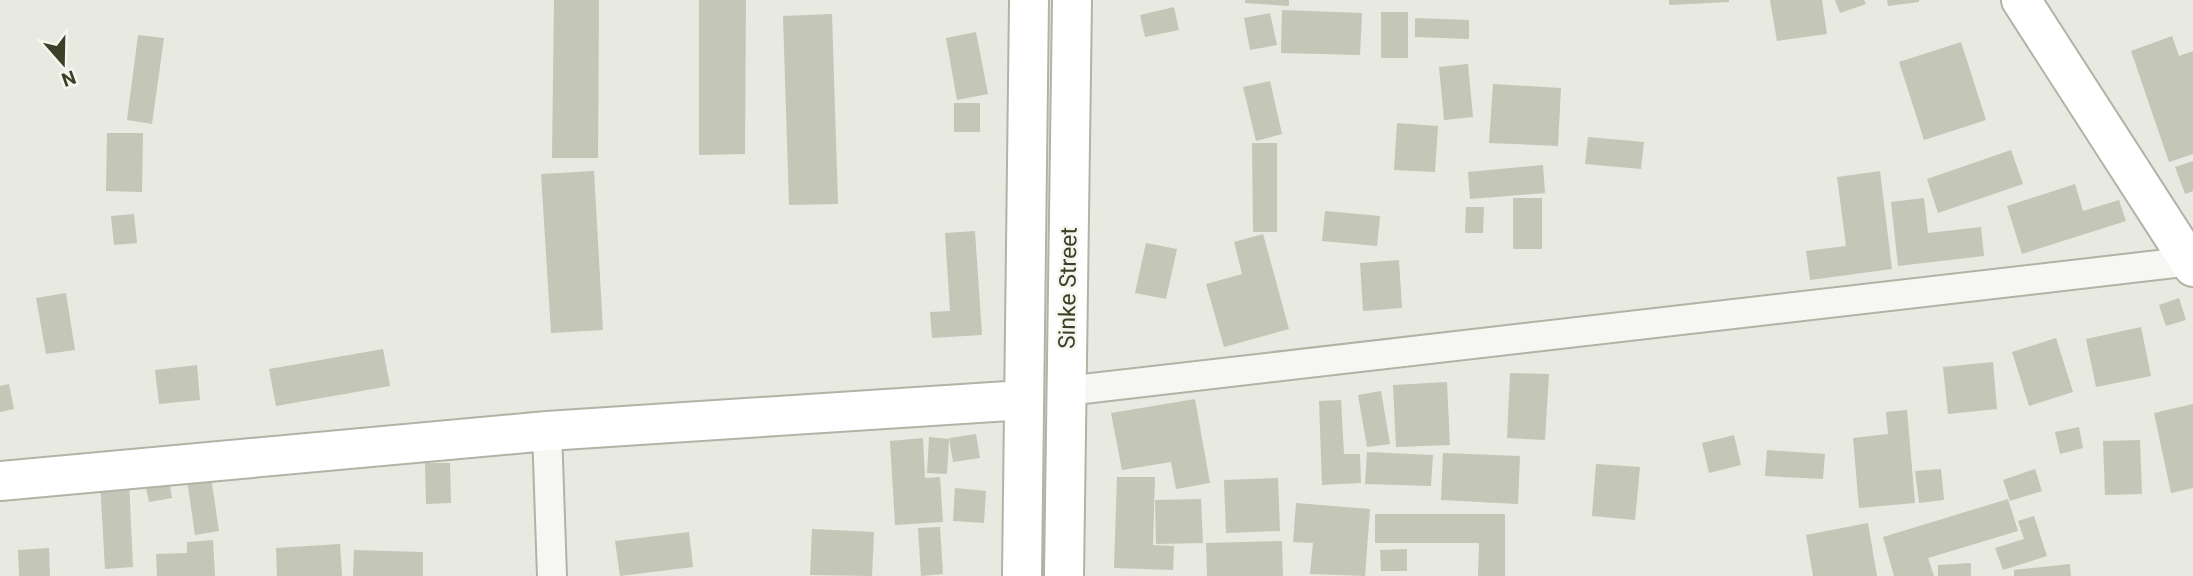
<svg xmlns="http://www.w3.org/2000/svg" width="2193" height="576" viewBox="0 0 2193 576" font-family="Roboto,sans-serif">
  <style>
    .building { fill: #c4c6b7 }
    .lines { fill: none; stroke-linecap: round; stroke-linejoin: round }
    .street-casing { stroke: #b1b3a5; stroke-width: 32 }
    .secondary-casing { stroke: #b1b3a5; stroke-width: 42 }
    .street { stroke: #f6f7f2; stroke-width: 28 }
    .secondary { stroke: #fff; stroke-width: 38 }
    .labels { text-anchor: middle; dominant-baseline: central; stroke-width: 5; stroke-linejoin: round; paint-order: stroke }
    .street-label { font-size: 23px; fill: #3d4028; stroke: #f6f6ef }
  </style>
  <rect width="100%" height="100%" fill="#e8e9e0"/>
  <!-- building -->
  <path class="building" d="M554,0H599L598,158H552Z
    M699,0H746L745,154L699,155Z
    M1245,0H1289V6L1245,3Z
    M1669,0H1729V2L1669,5Z
    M1770,0H1822L1827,34L1777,41Z
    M1835,0H1864L1866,4L1840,13Z
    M1887,0H1919V2L1888,6Z
    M1174,7L1179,30L1145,37L1140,15Z
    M1282,10L1362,13L1360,55L1281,53Z
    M1381,12H1408V58H1381Z
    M1270,13L1277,45L1250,50L1244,18Z
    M832,14L838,204L789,205L783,16Z
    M1415,18L1469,20V39L1415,37Z
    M976,32L988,94L957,100L946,38Z
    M138,35L164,38L152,124L127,120Z
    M2172,36L2179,56L2193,51V154L2169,162L2131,51Z
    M1961,42L1986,120L1924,140L1899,62Z
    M1468,64L1473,117L1444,120L1439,67Z
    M1270,81L1282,134L1256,141L1243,87Z
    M1493,84L1561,88L1558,146L1489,143Z
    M954,103H980V132H954Z
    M1397,123L1438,126L1435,172L1394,170Z
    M107,133H143L142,192L106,191Z
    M1588,137L1644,142L1641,169L1585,164Z
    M1252,143H1277V232H1253Z
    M2011,150L2023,184L1938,213L1927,179Z
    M2193,161V191L2185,194L2175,167Z
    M1543,165L1545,193L1470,199L1468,172Z
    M594,171L603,330L551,333L541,174Z
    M1880,171L1892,269L1810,280L1806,251L1846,246L1837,177Z
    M2075,184L2083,211L2119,200L2126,221L2022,254L2007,206Z
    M1513,198H1542V249H1513Z
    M1924,198L1928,233L1981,227L1984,256L1898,266L1891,202Z
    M1466,207H1484L1483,233H1465Z
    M1325,211L1380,216L1377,246L1322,241Z
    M134,214L137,243L114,245L111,216Z
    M975,231L982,335L932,338L930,312L950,311L945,233Z
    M1263,234L1289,329L1224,347L1206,284L1242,274L1234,242Z
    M1146,243L1177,249L1166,299L1135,293Z
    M1399,260L1402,308L1363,311L1360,263Z
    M66,293L75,350L46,354L36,298Z
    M2179,298L2186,320L2166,326L2159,305Z
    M2141,327L2151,376L2096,387L2086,339Z
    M2056,338L2073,392L2029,406L2012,352Z
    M383,349L390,386L276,406L269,369Z
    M1993,362L1997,409L1948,414L1943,367Z
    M197,365L200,400L159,404L155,370Z
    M1510,373L1549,374L1545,440L1507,438Z
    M1447,382L1450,445L1396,447L1393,385Z
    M9,384L14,409L0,412V386Z
    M1381,391L1390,444L1367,447L1358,395Z
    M1195,399L1210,483L1176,489L1171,462L1122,470L1111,413Z
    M1341,400L1344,454H1360L1361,483L1322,485L1319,401Z
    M2193,404V488L2171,493L2154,413Z
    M1907,410L1915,503L1859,508L1853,438L1888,434L1886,412Z
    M2079,427L2083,448L2060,454L2055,432Z
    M976,434L980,458L953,462L949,438Z
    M1734,435L1741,465L1709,473L1702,443Z
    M929,437L949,439L947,474L927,473Z
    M923,438L925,478L940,477L943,522L895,525L890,441Z
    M2140,440L2142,494L2105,495L2103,441Z
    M1767,450L1825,454L1823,479L1765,476Z
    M1367,452L1433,455L1431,486L1365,484Z
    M1443,453L1520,456L1518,504L1441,500Z
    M425,463H450L451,503L426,504Z
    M1596,464L1640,467L1635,520L1592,516Z
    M1941,469L1944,500L1919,503L1915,471Z
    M2035,469L2042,491L2010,501L2003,480Z
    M211,477L219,531L195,535L187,480Z
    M1117,477H1155L1153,545L1174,546L1173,570L1114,568Z
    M1278,478L1280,531L1226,533L1224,480Z
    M129,480L133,567L105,569L100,482Z
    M169,480L172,498L149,502L145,484Z
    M955,488L986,491L984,523L953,521Z
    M1201,499L1203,543L1156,544L1155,500Z
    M2008,499L2018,531L1928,558L1934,576H1894L1883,537Z
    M1296,503L1370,509L1365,576L1310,574L1313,543L1293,542Z
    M1375,514H1505V576H1478L1479,543H1375Z
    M2034,516L2047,556L2003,570L1995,548L2024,539L2018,521Z
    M1868,523L1877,576H1813L1806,535Z
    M940,527L943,574L921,576L918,528Z
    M812,529L874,532L872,576L810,575Z
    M689,532L693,567L620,576L615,541Z
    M213,540L215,576H157L156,554L187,553V542Z
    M1282,541L1283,576H1207L1206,543Z
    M340,544L342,576H277L276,548Z
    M49,548L50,576H19L18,550Z
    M1407,549V571H1381L1380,550Z
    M354,550L423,552V576H353Z
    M1971,563V576H1938V565Z
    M2070,564L2071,576H2014V570Z"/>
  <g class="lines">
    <defs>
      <path id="street" d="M1066,391L2193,261
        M547,431L552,576"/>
      <path id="secondary" d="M2021,0L2193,267
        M0,481L547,431L1024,400
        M1022,576L1029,0
        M1064,576L1072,0"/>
    </defs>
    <!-- street casing -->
    <use href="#street" class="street-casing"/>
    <!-- secondary casing -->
    <use href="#secondary" class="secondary-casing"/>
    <!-- street -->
    <use href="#street" class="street"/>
    <!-- secondary -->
    <use href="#secondary" class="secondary"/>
  </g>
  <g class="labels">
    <!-- street labels -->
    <g class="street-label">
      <text transform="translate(1068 288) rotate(-89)">Sinke Street</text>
    </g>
  </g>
  <!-- north arrow -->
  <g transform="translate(63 63) rotate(160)" stroke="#f6f6ef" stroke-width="5" paint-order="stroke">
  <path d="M0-5L12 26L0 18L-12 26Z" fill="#3d4028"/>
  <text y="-10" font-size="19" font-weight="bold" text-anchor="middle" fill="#3d4028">N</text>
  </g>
</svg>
